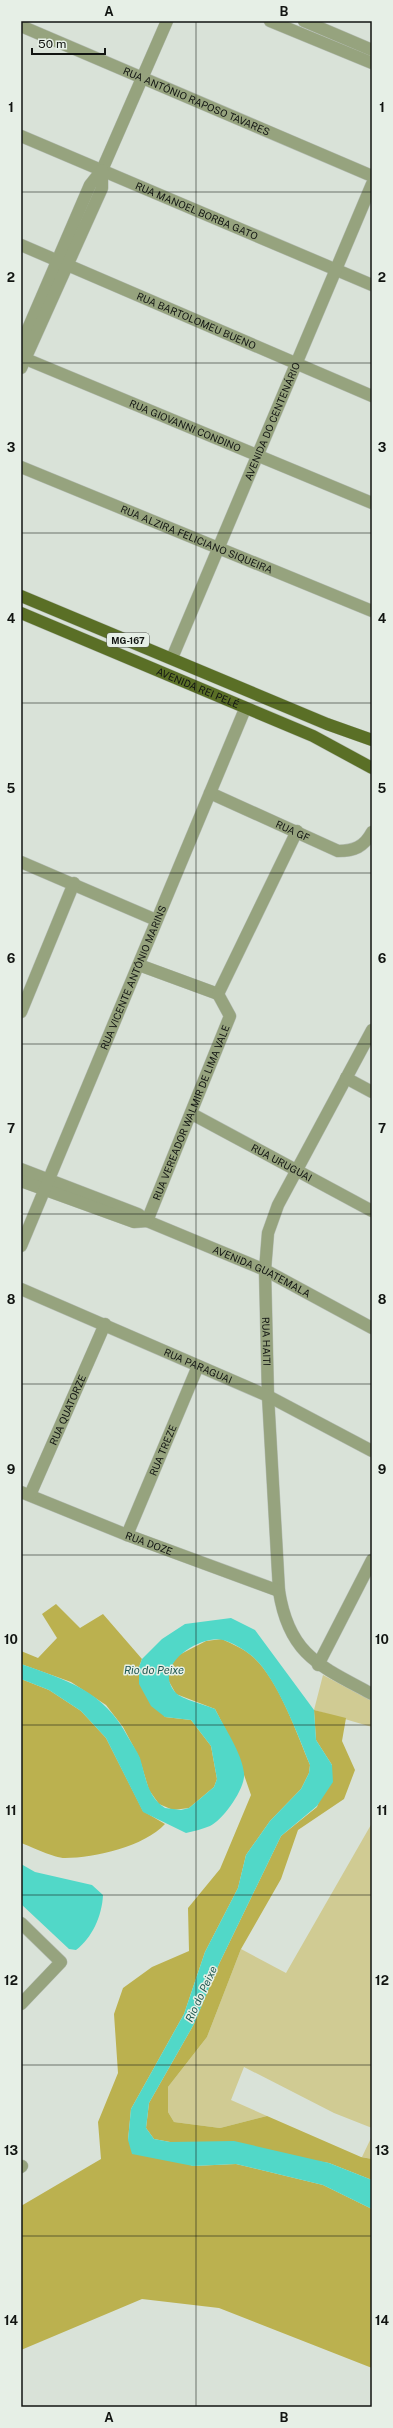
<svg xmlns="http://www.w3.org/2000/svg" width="393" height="2428" viewBox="0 0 393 2428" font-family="'Public Sans',sans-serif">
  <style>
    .green { fill: #d0cb93 }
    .forest { fill: #bbb14f }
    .water { fill: #51d8c8 }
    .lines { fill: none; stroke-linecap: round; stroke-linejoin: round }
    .minor-casing { stroke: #b5bdb4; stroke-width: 13 }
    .major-casing { stroke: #b5bdb4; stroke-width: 13 }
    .minor { stroke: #96a37e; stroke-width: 12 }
    .major { stroke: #5a6f26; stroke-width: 12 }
    .grid { fill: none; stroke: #121512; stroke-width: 1; stroke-opacity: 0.55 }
    .labels { text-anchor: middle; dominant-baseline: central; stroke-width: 3; stroke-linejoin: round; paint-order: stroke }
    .shield { fill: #e6efe6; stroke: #525652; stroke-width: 1 }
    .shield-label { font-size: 9px; font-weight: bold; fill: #121512 }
    .street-label { font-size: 10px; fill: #121512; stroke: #e6efe6 }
    .water-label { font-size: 11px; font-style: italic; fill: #215952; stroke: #e6efe6 }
    .neatline { fill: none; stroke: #121512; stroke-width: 1.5 }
    .grid-label { font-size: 13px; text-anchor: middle; font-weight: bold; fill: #121512 }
  </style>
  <rect width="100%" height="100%" fill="#d9e2d8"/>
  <!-- green -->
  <path class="green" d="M323,1675L372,1701V1727L314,1710Z
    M372,1823V2128L334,2113L244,2067L231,2100L267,2116L220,2128L174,2122L168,2112V2087L207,2037L241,1949L286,1973Z
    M372,2136V2159L362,2157Z"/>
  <!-- forest -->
  <path class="forest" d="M56,1604L80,1628L103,1614L142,1659L139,1667L165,1717L191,1720L211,1746L217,1779L214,1787L189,1808L173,1810L159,1804L149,1790L139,1757L123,1727L106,1705L71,1682L21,1664V1651L38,1658L57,1638L42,1614Z
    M222,1639C232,1644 244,1649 252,1656C278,1678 297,1734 310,1765L309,1773L301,1789L270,1821L246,1855L238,1888L205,1952L184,2014L131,2109L128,2140L193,2166L236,2164L323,2185L372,2209V2368L219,2308L142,2299L21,2350V2206L101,2159L98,2122L118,2073L114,2014L123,1988L152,1967L189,1951L188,1908L220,1869L251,1795L234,1746L215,1709L176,1694L167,1678L169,1670L177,1656L206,1641Z
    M21,1679L49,1690L81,1711L106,1738L143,1811L165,1824C145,1846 95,1858 65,1858C54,1858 32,1847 21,1843Z
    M314,1710L346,1718L342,1741L355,1770L344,1799L298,1830L281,1879L241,1949L207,2037L168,2087V2112L174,2122L220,2128L267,2116L361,2157L372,2159V2180L329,2163L195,2142H170L154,2139L146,2128L149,2103L194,2024L219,1964L281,1836L317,1807L332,1765L316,1740Z"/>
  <!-- water -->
  <path class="water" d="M231,1618L255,1630L314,1710L316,1740L332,1765L333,1782L317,1806L281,1836L219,1964L194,2024L149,2103L146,2128L154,2139L170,2142L234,2141L329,2163L372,2180V2209L323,2185L236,2164L193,2166L132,2154L128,2140L131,2109L184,2014L205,1952L238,1888L246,1855L270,1821L301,1789L309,1773L310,1765C298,1735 276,1676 252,1656C245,1650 231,1642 223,1640C202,1634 150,1665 176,1693C181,1699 206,1705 215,1709C224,1727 242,1753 244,1773C246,1788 223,1820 210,1826C203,1829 194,1831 186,1833L143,1812L106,1738L81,1711L49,1690L21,1679V1664C68,1681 103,1690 128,1737C132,1744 137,1751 140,1758C146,1778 147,1796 165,1808L181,1810L189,1808L214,1787L217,1779L211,1746L191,1720L165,1717L151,1706L139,1684V1667L142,1659L162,1639L185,1624Z
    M21,1864L35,1872L92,1885L103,1895C102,1916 92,1938 76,1950L69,1949L21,1904Z"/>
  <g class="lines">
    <defs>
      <g id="minor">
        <path d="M270,21L372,63"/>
        <path d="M304,21L372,50"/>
        <path id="s1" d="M21,26L372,176"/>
        <path id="s2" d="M21,136L372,285"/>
        <path id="s3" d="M21,245L372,396"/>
        <path d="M21,345L90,185L102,170L167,21"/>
        <path id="s4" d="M21,357L372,503"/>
        <path d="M21,368L102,188V170"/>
        <path id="s5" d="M21,467L372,611"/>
        <path id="s6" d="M172,658L372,184"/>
        <path id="s7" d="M210,793L338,851C354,851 364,847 372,832"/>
        <path d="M21,862L156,920"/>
        <path d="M139,965L218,994"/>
        <path d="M218,994L297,831"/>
        <path d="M21,1012L74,883"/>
        <path id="s8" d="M372,1030L278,1205L268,1233L265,1270L268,1396L279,1591C289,1655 320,1666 372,1694"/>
        <path d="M346,1078L372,1092"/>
        <path id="s9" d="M192,1114L372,1211"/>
        <path id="s10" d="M21,1169L138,1214L147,1221L265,1270L372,1328"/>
        <path d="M21,1181L134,1222L147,1221"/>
        <path id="s11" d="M147,1221L230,1016L218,994"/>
        <path id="s12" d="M21,1246L245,709"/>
        <path id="s13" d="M21,1289L268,1396L372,1451"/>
        <path id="s14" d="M21,1492L127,1535L279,1591"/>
        <path id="s15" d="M30,1495L105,1324"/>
        <path id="s16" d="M127,1535L198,1366"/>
        <path d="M318,1665L372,1560"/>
        <path d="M21,1923L61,1962L21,2004"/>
        <path d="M21,2167L22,2166"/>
      </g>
      <g id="major">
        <path d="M21,596L327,724L372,740"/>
        <path id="s17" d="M21,613L313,736L372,768"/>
      </g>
    </defs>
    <!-- minor casing -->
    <use href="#minor" class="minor-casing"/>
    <!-- major casing -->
    <use href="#major" class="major-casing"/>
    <!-- minor -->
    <use href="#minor" class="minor"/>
    <!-- major -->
    <use href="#major" class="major"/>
  </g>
  <!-- grid -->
  <path class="grid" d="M196,21V2407M21,192H372M21,363H372M21,533H372M21,703H372M21,873H372M21,1044H372M21,1214H372M21,1384H372M21,1555H372M21,1725H372M21,1895H372M21,2065H372M21,2236H372"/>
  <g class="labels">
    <!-- shield labels -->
    <rect class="shield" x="107" y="633" width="42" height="14" rx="3"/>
    <g class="shield-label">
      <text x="128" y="640">MG-167</text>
    </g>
    <!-- street labels -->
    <g class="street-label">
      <text stroke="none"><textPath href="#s1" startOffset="191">RUA ANTÔNIO RAPOSO TAVARES</textPath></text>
      <text stroke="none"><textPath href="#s2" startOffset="191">RUA MANOEL BORBA GATO</textPath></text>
      <text stroke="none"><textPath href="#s3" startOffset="191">RUA BARTOLOMEU BUENO</textPath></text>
      <text stroke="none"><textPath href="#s6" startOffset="257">AVENIDA DO CENTENÁRIO</textPath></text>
      <text stroke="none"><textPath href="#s4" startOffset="178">RUA GIOVANNI CONDINO</textPath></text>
      <text stroke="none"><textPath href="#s5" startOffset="190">RUA ALZIRA FELICIANO SIQUEIRA</textPath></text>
      <text stroke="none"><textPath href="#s17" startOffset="192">AVENIDA REI PELÉ</textPath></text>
      <text stroke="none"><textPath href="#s7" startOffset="91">RUA GF</textPath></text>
      <text stroke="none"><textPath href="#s12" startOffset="291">RUA VICENTE ANTÔNIO MARINS</textPath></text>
      <text stroke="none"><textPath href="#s11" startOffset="117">RUA VEREADOR WALMIR DE LIMA VALE</textPath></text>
      <text stroke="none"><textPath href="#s9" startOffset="102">RUA URUGUAI</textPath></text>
      <text stroke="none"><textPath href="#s10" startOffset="262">AVENIDA GUATEMALA</textPath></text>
      <text stroke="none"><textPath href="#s8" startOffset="337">RUA HAITI</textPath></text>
      <text stroke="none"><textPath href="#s13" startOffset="193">RUA PARAGUAI</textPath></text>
      <text stroke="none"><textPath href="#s15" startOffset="93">RUA QUATORZE</textPath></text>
      <text stroke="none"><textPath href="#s16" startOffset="92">RUA TREZE</textPath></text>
      <text stroke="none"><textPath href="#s14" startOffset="138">RUA DOZE</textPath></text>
    </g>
    <!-- water labels -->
    <g class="water-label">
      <text x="154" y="1670">Rio do Peixe</text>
      <text transform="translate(201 1994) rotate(-65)">Rio do Peixe</text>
    </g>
  </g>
  <!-- border -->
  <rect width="393" height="2428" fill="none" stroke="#e6efe6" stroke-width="44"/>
  <!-- scale -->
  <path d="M32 48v6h73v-6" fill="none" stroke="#121512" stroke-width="2"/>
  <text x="38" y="48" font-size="12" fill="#121512" stroke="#e6efe6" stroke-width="3" paint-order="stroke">50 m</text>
  <rect x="22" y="22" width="349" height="2384" class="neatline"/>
  <g class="grid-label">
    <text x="109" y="16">A</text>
    <text x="284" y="16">B</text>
    <text x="11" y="112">1</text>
    <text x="382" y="112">1</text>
    <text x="11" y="282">2</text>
    <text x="382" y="282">2</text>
    <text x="11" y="452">3</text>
    <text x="382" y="452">3</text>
    <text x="11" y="623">4</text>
    <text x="382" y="623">4</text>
    <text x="11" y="793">5</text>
    <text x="382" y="793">5</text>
    <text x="11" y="963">6</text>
    <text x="382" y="963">6</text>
    <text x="11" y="1133">7</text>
    <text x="382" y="1133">7</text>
    <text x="11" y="1304">8</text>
    <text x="382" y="1304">8</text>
    <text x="11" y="1474">9</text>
    <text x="382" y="1474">9</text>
    <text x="11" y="1644">10</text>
    <text x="382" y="1644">10</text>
    <text x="11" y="1815">11</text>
    <text x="382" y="1815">11</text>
    <text x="11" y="1985">12</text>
    <text x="382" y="1985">12</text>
    <text x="11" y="2155">13</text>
    <text x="382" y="2155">13</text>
    <text x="11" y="2325">14</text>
    <text x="382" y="2325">14</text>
    <text x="109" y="2422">A</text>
    <text x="284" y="2422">B</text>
  </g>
</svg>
